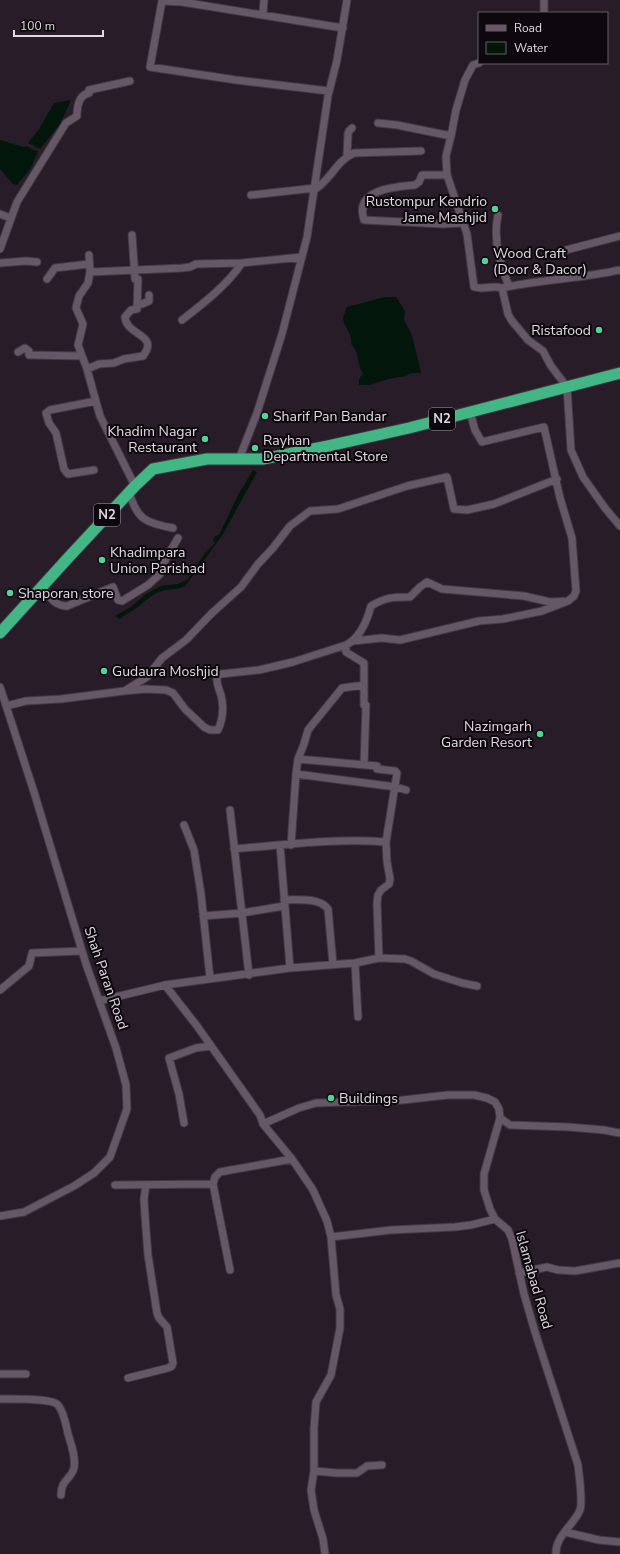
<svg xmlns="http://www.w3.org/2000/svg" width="620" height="1554" viewBox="0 0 620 1554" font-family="'Nunito Sans',sans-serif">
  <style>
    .water { fill: #03160c }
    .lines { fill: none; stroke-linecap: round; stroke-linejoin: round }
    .minor-casing { stroke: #423943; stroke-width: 9 }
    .trunk-casing { stroke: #423943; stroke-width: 13 }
    .minor { stroke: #655766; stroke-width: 7 }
    .trunk { stroke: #42b684; stroke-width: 11 }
    .poi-dot { fill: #53d396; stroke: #0d080d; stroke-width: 1.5 }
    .labels { text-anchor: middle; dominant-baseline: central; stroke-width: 4; stroke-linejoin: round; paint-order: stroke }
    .shield { fill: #0d080d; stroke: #a19aa1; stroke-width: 1 }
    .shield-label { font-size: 13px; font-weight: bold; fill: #e1d9e1 }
    .poi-label { font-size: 14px; fill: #e1d9e1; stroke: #0d080d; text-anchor: start }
    .street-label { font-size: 14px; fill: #e1d9e1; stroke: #0d080d }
  </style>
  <rect width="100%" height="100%" fill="#271c28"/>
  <!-- water -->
  <path class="water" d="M71,100L60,124L40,149L28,143L39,129L54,103Z
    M0,140L23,147L27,146L33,150L38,151L31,168L17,185L13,184L0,169Z
    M385,297H396L405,311L404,320L412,335L421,373H411L406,376L388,379L369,385H359V379L363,373C356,363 360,352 351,344C353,335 345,328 343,319C343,316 346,310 347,307Z
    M253,470L257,472L223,534L186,585C177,592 169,587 159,592C151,595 145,601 138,607C132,611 125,615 119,619L115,616L131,607L146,594L161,586L178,584L188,579L205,553L215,543L213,541L215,536L219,535L238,495Z"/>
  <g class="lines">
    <defs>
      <path id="minor" d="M544,13V0
        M263,14L264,0
        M479,63L473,65L465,80L456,110L451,136L446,156L447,175L467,234L474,287C484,290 492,285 502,288L508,314L512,321L528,340L543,351L551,366L567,387L571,450L583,477L605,508L620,526
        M329,91L236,80L150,67L162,1L182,2L343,28
        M378,123L397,125L451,136
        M347,156L348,134L349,131L352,128
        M447,175H422L419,182L415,185C394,187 354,189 364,220L443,224L463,223
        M314,190C330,181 336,161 354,153L421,151
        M251,195L315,188
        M0,214L10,218
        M498,215C493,238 500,265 509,286
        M0,249L17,202L66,123L77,116C77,106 79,95 89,93V90L130,81
        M566,250L620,236
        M89,255L90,272L88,283L79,296L76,308L83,324L78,345L87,369L100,416L135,486
        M0,263L26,261L37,262
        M90,272L182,268L190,267L196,264L242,263
        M47,279L55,268L89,264
        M502,288C541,279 581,279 620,270
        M138,304H142L149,301V295
        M182,320C204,303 227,285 242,263L302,257
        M18,352L25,348L29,351V355L82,356
        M87,369L99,364L114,363L124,359L143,356C160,334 126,336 125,317L131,310L137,309L138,279H135L132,235
        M239,459L257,413L282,334L307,237L328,96L337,60L347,0
        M94,470L68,474L64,469L56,433L49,423L46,413L50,410L96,401
        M129,492C137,519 145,523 173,528
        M42,586C49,596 54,606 67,606L113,587L118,600L122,601L148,585L160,574L163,564L178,538
        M353,641L382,638L400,640L479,621L503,619L542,611L568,601L574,596L576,591L572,538L560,498L544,427L482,442L475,430L470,412
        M346,645V652L364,663V705H366L364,765
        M0,687L34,792L86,964L116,1048L126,1085L127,1109L110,1157L94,1173L74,1186L24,1212L0,1216
        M126,690L147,677L162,658L186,640L212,613L241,587L258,564L273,548L290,526L310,511L338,509L407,486L447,477L454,509L467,510L494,504L557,479
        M6,706L26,701L61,699L124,691L145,689L166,690L173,693L185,709L204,727L210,730H218C223,719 224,707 221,695C219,689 216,683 217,676L221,674L259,670L293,662L346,645C360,638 367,621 371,606C386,597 393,597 410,597L420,587L427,582L442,589L524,596L550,602L568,601
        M298,759L377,766V769L395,771L397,773L386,842L387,862L390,879L389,884L381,890L378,895L377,903L379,958
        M296,774L396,787L406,790
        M230,810L249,975
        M184,825L194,850L201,894L210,978
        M280,845L290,968
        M291,845L296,774L298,759L304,744L308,730L342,688L364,685
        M234,849C284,845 335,838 386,842
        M284,900C298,900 319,897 328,909L333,964
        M203,916L242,913L284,906
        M355,963L358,1017
        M165,985L197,1026L260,1115L263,1124L292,1159L313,1190L327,1221L331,1237L336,1295L340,1309V1328L331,1375L316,1402L314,1428V1471L311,1490L314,1510L323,1539L325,1554
        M0,990L29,966L32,953L81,951
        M99,1001L165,985L290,968L355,963L379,958L405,959L411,961L434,974L462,983L477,986
        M500,1118L510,1125L568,1127L604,1130L620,1133
        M184,1123L179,1094L169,1058L196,1048L211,1046
        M263,1124L299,1108L316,1103L403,1100L448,1095H474L487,1098L495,1102L499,1109L500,1118L484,1174V1190L490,1209L495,1219L508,1230L512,1239L524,1294L535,1332L578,1465C579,1475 583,1501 580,1510C574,1525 555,1536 556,1554
        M115,1185L213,1184
        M331,1237L391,1230L455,1227L471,1225L495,1219
        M230,1270L213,1184L215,1177L220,1172L292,1159
        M519,1273L547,1267L558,1270L575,1271L620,1263
        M0,1374H26
        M128,1378L168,1368L172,1366L173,1363L167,1327L159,1318L157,1313L148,1255L145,1216L144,1199L146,1185
        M0,1399C11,1399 52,1398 58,1405C64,1412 66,1425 68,1434C71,1444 76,1457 74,1468C71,1480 61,1479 61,1495
        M314,1471L337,1473H357L367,1466L382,1465
        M565,1532L599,1540L620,1542"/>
      <path id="trunk" d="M0,633L68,558L135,486L153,469L207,459H263L328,446L409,428L620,373"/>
    </defs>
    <!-- minor casing -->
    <use href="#minor" class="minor-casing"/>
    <!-- trunk casing -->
    <use href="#trunk" class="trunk-casing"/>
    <!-- minor -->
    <use href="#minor" class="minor"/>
    <!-- trunk -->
    <use href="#trunk" class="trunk"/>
  </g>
  <!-- markers -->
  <g class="poi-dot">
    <circle cx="495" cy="209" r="4"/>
    <circle cx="485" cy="261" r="4"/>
    <circle cx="599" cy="330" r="4"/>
    <circle cx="265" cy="416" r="4"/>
    <circle cx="205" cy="439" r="4"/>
    <circle cx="255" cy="448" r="4"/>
    <circle cx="102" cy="560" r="4"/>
    <circle cx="10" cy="593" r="4"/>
    <circle cx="104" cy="671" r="4"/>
    <circle cx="540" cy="734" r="4"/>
    <circle cx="331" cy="1098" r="4"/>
  </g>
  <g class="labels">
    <!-- shield labels -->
    <g class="shield">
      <rect x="429" y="408" width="26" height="22" rx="3"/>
      <rect x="94" y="504" width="26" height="22" rx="3"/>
    </g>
    <g class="shield-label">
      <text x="442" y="419">N2</text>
      <text x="107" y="515">N2</text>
    </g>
    <!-- poi labels -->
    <g class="poi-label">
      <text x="487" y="201" text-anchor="end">Rustompur Kendrio<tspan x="487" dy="16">Jame Mashjid</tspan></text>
      <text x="493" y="253">Wood Craft<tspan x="493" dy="16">(Door &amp; Dacor)</tspan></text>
      <text x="591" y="330" text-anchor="end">Ristafood</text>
      <text x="273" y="416">Sharif Pan Bandar</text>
      <text x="197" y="431" text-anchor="end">Khadim Nagar<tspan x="197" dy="16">Restaurant</tspan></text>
      <text x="263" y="440">Rayhan<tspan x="263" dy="16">Departmental Store</tspan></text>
      <text x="110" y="552">Khadimpara<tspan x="110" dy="16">Union Parishad</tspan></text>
      <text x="18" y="593">Shaporan store</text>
      <text x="112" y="671">Gudaura Moshjid</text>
      <text x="532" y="726" text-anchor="end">Nazimgarh<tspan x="532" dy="16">Garden Resort</tspan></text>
      <text x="339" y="1098">Buildings</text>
    </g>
    <!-- street labels -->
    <g class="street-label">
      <text transform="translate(106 978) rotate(71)">Shah Paran Road</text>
      <text transform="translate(534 1280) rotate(74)">Islamabad Road</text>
    </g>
  </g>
  <!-- legend -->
  <rect x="478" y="12" width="130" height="52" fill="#0d080d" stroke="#625c62"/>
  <rect x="486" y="25" width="20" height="6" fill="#655766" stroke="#625c62"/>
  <text x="514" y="32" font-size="12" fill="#e1d9e1">Road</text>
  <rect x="486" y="42" width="20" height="12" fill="#03160c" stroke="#625c62"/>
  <text x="514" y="52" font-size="12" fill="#e1d9e1">Water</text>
  <!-- scale -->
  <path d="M14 30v6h89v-6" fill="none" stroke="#e1d9e1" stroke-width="2"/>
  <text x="20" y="30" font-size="12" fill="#e1d9e1" stroke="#0d080d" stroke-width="3" paint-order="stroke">100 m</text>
</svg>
